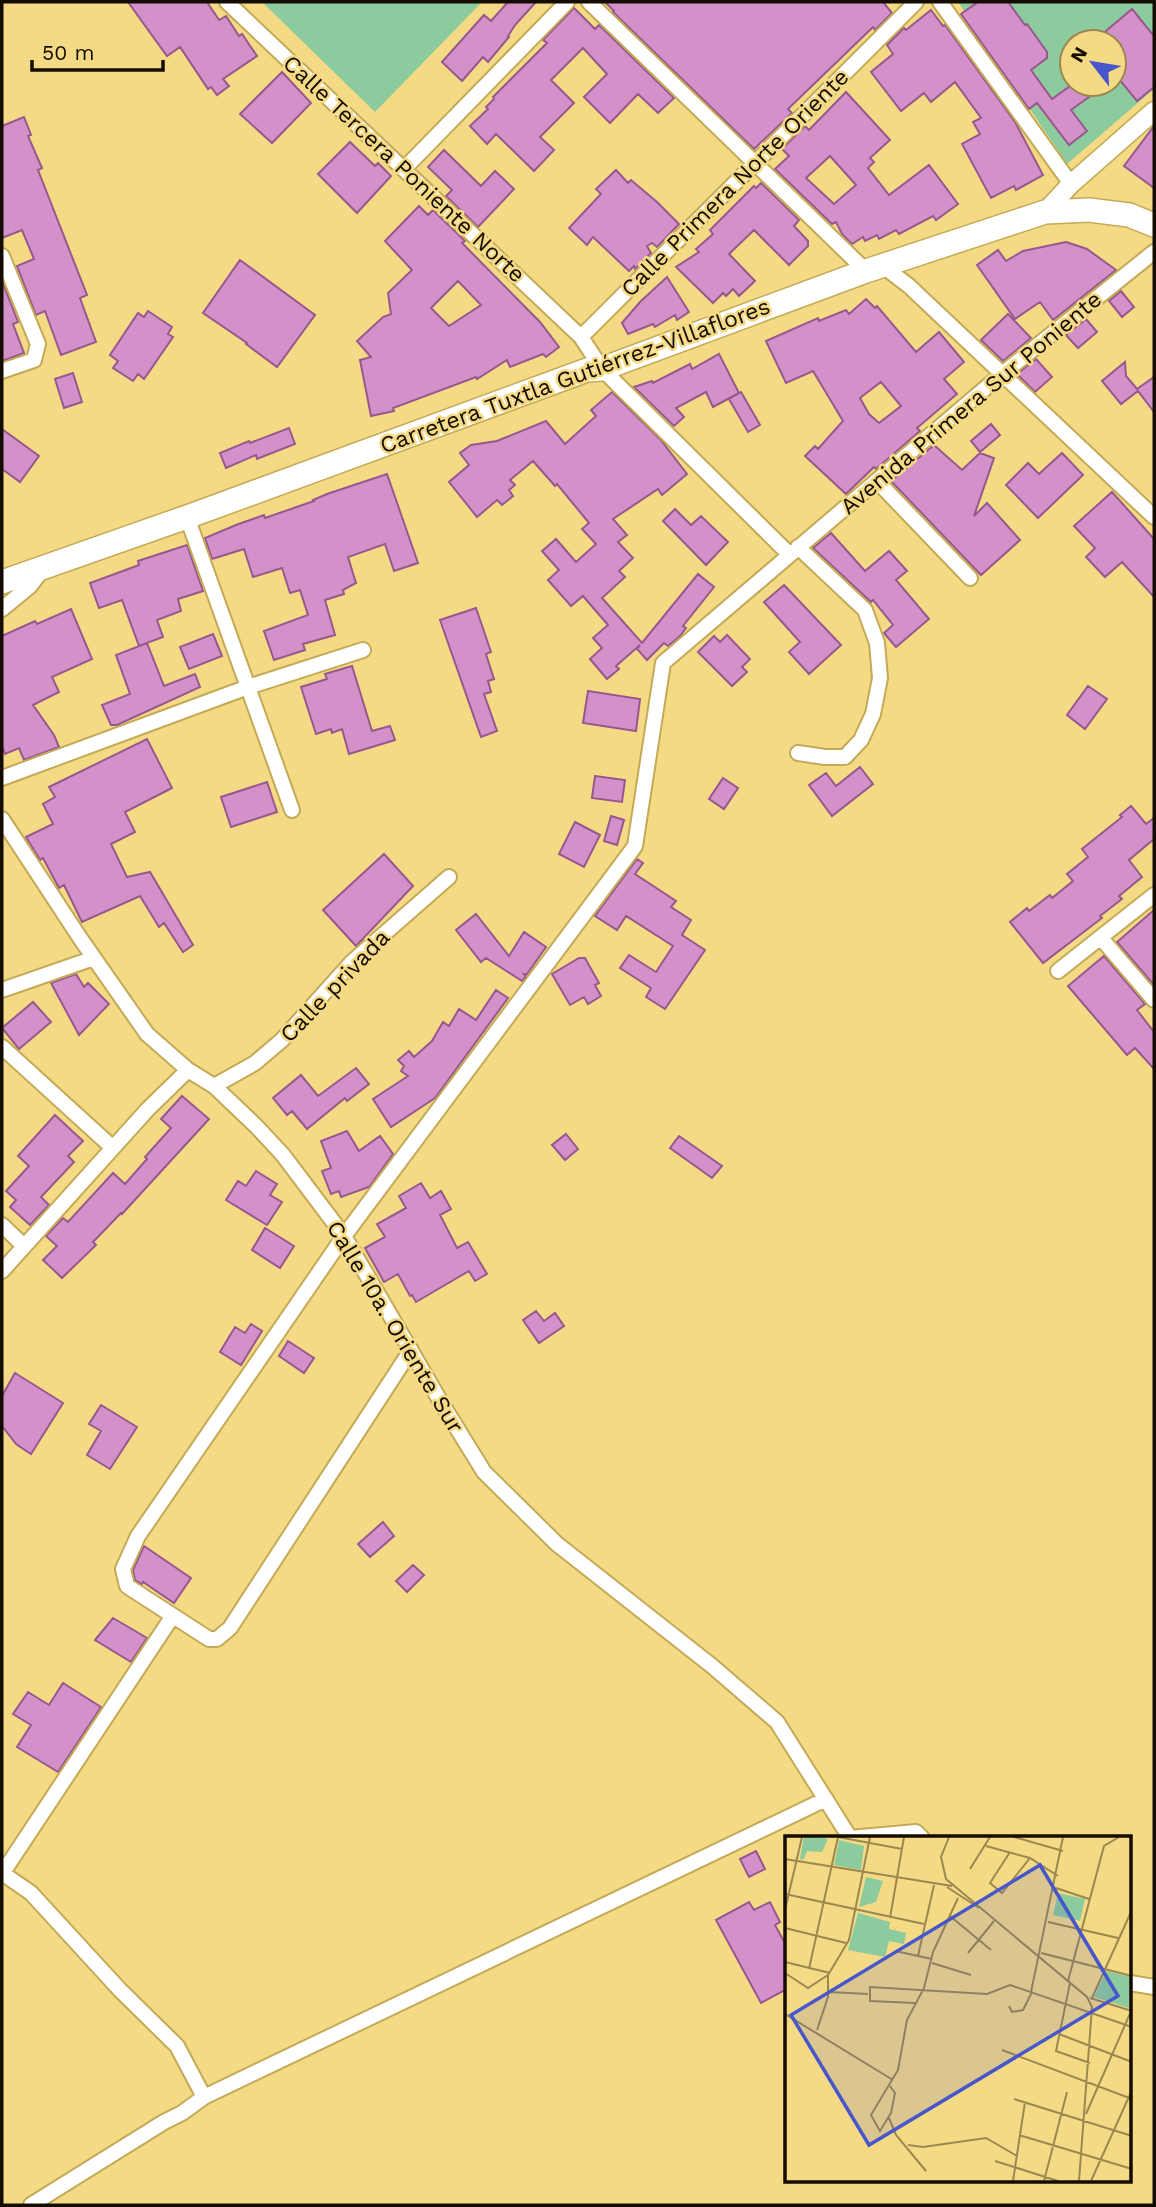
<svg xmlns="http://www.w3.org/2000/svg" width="1156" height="2207" viewBox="0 0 1156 2207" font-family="'Work Sans',sans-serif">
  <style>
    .green { fill: #8ccb9d; fill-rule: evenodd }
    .building { fill: #d491c9; stroke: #96588d; stroke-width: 2; fill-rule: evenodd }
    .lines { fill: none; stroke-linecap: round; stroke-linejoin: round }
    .minor-casing { stroke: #c4aa56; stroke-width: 18 }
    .tertiary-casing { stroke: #c4aa56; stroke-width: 21 }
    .primary-casing { stroke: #c4aa56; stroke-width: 26 }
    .minor { stroke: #fff; stroke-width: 14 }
    .tertiary { stroke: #fff; stroke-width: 18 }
    .primary { stroke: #fff; stroke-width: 23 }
    .labels { text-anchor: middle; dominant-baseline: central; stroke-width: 5; stroke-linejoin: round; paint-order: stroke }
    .street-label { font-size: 23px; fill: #140c00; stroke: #f5da85 }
    .inset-road { fill: none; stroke: #9b8850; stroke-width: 2 }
    .view { fill: #4757cb; fill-opacity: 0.15; stroke: #4757cb; stroke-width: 3.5 }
    .inset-edge { fill: none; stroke: #140c00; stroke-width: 3.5 }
  </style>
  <rect width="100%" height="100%" fill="#f5da85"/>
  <!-- green -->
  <path class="green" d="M262,2H482L375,112Z
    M958,2H1154V89L1067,164ZM1072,42H1114V84H1072Z"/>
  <!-- building -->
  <path class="building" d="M128,2H207L219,20L226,16L239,36L242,34L257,56L223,79L229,86L217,95L211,87L208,89L180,47L167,56Z
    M508,2H536L515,25L508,36L509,37L488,62L483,57L462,81L442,62L484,15L491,21Z
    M605,2H883L892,13L875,30L873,27L788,109L792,113L754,149L613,12L614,11Z
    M978,2H1008L1025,25L1027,24L1047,52V58L1031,70L1052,99L1073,84H1079L1089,97L1071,110L1087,131L1069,145L1037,103L1029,109L961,14Z
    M574,8L595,29L599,25L674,98L658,113L638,94L610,123L584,97L607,74L583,48L551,80L574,103L540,137L554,150L534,171L496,134L487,144L470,126L488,109L486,107L494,99L493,97L547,43L543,40Z
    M1132,9L1154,36V87L1137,101L1114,73V42H1093Z
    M931,10L943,26L945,25L1015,122L1043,175L1016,190L1014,186L991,198L962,144L980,134L973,122L981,118L955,82L931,102L924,93L901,111L871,72L893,54L887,45L904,28L906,30Z
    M282,72L311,103L272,143L240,114Z
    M846,92L890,140L870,158L874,162L868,168L889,195L929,165L958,204L936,220L933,216L899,234L896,230L879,239L877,235L865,241L863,237L852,244L842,234L836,222L832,224L775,169L789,156L782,149L805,126L809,130ZM830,156L856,185L834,204L806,178Z
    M24,117L31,135L28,136L42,168L38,170L87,295L80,298L96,342L61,355L45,311L36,315L17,266L34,259L22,230L2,238V126Z
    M1154,126V188L1124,166Z
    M350,142L375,166L378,163L391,176L357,213L318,174Z
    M444,150L481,186L495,171L514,189L478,227L446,196L452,190L428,167Z
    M616,170L628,183L631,180L657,202L679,224L657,247L652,243L647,246L651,253L635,269L634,266L629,271L593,237L587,245L569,228L601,194L596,189Z
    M761,183L799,220L794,226L808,241V246L789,265L754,230L729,254L755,281L739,296L733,289L726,296L723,293L713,303L676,267L699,252L696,249L713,234L710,230L754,186L756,188Z
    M419,206L428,215L433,210L465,241L462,243L540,322L559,347L546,357L543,354L510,367L507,360L477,379L476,377L393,408L394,411L371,416L360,360L371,357L357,341L383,317L391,314L388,293L412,270L385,241ZM458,281L481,305L449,326L431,308Z
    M1066,242L1087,249L1116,270L1053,320L1040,302L1015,319L977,265L998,250L1006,261L1023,251Z
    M240,260L315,315L277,367L246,344L247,343L203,313Z
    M667,277L689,312L677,320L675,315L655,327L653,324L628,334L622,323L640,302Z
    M2,281L18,322L13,324L24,353L2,361Z
    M1121,291L1134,307L1122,317L1109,301Z
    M866,299L875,308L877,306L916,352L939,332L964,362L944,379L957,394L917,428L920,431L876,469L874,467L846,494L805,456L815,446L818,449L843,421L813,371L786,383L766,341L818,318L819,321L846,310L849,314ZM881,382L901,406L879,423L869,414L860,398Z
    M148,311L172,327L168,334L173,337L144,379L138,374L133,381L113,368L118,361L110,355L138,313L144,317Z
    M1008,314L1031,338L1003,361L981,340Z
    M1086,319L1097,332L1078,348L1066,335Z
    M719,354L739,393L713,407L706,392L676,408L684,417L674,426L634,387L652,381L653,383L690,364L692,369Z
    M1036,359L1052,377L1035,392L1017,374Z
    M1125,362L1126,376L1137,389L1154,377V412L1138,391L1121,404L1102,381Z
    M73,373L82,402L64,408L55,379Z
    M612,392L660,439L687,474L662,495L658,489L613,519L627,535L618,542L633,558L619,571L625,577L602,598L642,643L698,574L714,587L683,626L686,628L680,636L668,646L664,643L647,660L637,649L640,645L616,666L619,669L607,679L590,659L602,648L593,638L608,625L583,596L571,606L548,580L559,570L542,551L556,539L576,562L596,544L582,529L589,523L557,484L555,486L533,461L510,480L515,485L509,490L513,496L502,505L497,500L477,517L449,482L469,465L460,453L471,445L497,441L546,421L565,444L596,416L591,410Z
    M741,392L760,425L748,432L729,399Z
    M991,424L1000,435L980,452L971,441Z
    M289,428L295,444L257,459L256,455L226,468L220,453L249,441L250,443Z
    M2,429L39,456L20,482L2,469Z
    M934,445L962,470L980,453L994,458L974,516L987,503L1020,540L981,575L891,481Z
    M1062,453L1083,475L1038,518L1006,485L1028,463L1039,474Z
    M387,474L418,563L394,571L385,544L348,557L356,583L343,590L344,594L325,600L335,635L303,644L305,650L274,660L264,631L308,615L300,590L290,593L282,568L253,577L244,549L212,559L205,538L236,525L264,515L265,518L314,501L313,500L327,494Z
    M1112,492L1154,539V597L1122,562L1105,577L1086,557L1095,548L1074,526Z
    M675,509L691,525L701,516L728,542L706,565L663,521Z
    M831,533L865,571L889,551L907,571L896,580L929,619L896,647L884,633L893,625L873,600L871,602L813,548Z
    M187,545L203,591L178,599L181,611L157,620L163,637L139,646L122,600L99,608L90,583L139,565L138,561Z
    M784,585L841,645L809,674L789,652L800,642L764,602Z
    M476,608L491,652L486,654L494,679L488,681L491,692L484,694L497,731L481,737L440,620Z
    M71,609L92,659L52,677L59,692L33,705L54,735L59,747L24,760L19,748L5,754L2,746V636L35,621L37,624Z
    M213,634L222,656L189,669L180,647Z
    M727,635L750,659L742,667L747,672L732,686L698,652L714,636L720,642Z
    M147,643L164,686L195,674L200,687L117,725H111L102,705L130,694L116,655Z
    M352,666L372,731L390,726L395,740L349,754L342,729L332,733L331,729L316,734L301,687L327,679L325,674Z
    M1088,686L1107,699L1085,729L1067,715Z
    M588,691L640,699L636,731L583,723Z
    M147,739L172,788L125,812L135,832L111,844L127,877L150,872L193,945L183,952L164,923L159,927L140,896L82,922L64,885L59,888L43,858L40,860L26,837L53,824L43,804L55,797L49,787Z
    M860,767L873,784L832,816L809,785L826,773L836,786Z
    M595,776L625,780L622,802L592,798Z
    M723,778L738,788L724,809L709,799Z
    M267,782L277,812L231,827L221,797Z
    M1131,806L1146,824L1154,818V839L1129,860L1142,877L1119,896L1122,899L1100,916L1102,918L1043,963L1010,922L1027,908L1029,911L1050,895L1052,898L1073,881L1067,874L1088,857L1082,849L1122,817L1120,815Z
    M611,816L624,820L617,845L604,841Z
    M575,822L600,835L584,867L559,854Z
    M384,854L413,886L356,946L323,910Z
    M637,859L643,863L635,874L676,901L671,907L691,920L682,935L705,950L665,1009L646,997L651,988L620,968L629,955L656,972L673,946L626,916L617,930L595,916Z
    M1154,910V985L1117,942Z
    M476,914L509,956L524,932L546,947L527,974H524L526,976L522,981L486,958L481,962L456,930Z
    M1104,956L1145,1004L1137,1010L1154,1032V1069L1135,1048L1127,1055L1068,986Z
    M579,958H585L599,983L595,985L601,996L588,1004L584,997L570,1005L552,974Z
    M76,974L84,987L88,983L109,1004L79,1035L51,983Z
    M496,990L508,998L435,1098L391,1127L373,1099L408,1076L401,1071L404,1066L398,1060L409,1051L414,1057L432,1041L443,1022L449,1026L459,1009L476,1020Z
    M33,1002L51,1022L19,1049L2,1028Z
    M356,1068L369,1084L347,1101L345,1098L307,1129L292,1111L287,1115L273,1098L301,1075L318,1096Z
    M182,1096L209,1119L122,1214L121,1213L93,1242L96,1245L62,1278L43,1260L57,1246L46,1236L63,1218L68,1222L113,1173L125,1184L147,1159L145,1157L171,1128L161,1119Z
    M55,1115L83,1141L68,1156L74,1162L41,1197L49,1205L30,1225L10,1207L16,1200L6,1191L29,1166L18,1156Z
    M347,1131L359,1151L380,1136L393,1154L369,1187L341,1197L339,1191L331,1194L322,1171L331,1168L321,1141Z
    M566,1134L578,1149L565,1160L552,1145Z
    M679,1136L722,1166L712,1178L670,1148Z
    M256,1171L277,1184L270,1195L282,1202L267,1225L226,1200L238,1181L246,1186Z
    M421,1183L430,1198L441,1191L451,1209L440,1215L457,1248L468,1242L487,1274L475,1281L469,1271L416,1302L412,1295L410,1296L398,1274L384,1282L365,1248L385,1237L377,1224L406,1208L399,1196Z
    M265,1228L294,1246L280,1268L252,1250Z
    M536,1311L544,1321L555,1313L564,1326L539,1343L523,1320Z
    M251,1324L262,1331L241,1365L220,1352L235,1327L245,1333Z
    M288,1341L314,1358L304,1373L279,1356Z
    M15,1373L63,1403L31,1454L16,1444L2,1426V1396Z
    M101,1405L137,1427L110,1469L87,1455L101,1431L89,1424Z
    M383,1522L394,1536L370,1557L358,1544Z
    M144,1546L191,1578L174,1603L143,1582L142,1584L135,1580L133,1570Z
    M413,1565L424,1575L407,1592L396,1581Z
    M113,1618L147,1638L131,1662L95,1640Z
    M63,1683L101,1707L58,1772L17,1747L31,1725L13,1714L28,1692L49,1705Z
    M756,1851L765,1869L749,1877L740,1859Z
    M749,1902L754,1910L770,1902L780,1922L775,1925L787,1947V1989L761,2003L716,1920Z"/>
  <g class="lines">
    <defs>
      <path id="minor" d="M227,2L581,337L602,369L789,554
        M589,2L866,271
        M940,2L1071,184
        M404,169L567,2
        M2,256L38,344L34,360L2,371
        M883,266L909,286L1154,517
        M581,337L916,2
        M877,481L970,578
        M187,517L292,810
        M798,547L865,610L877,643L880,678L873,714L861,740L845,757H825L798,753
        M2,609L30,586L43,569
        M2,778L248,687L363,650
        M2,819L80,938L147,1034L188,1070L214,1086L257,1127L283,1155L344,1236L442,1404L484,1472L557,1544L712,1666L777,1722L850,1838
        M1101,938L1154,1000
        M1058,971L1154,895
        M2,990L94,958
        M2,1047L113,1148
        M214,1086L255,1063L282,1040L352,962L449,877
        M2,1225L24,1246
        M2,1271L148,1109L188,1070
        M411,1350L230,1628L217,1639H209L127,1586L123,1569L138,1536L344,1236L635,846L663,663L1002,374L1154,252
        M850,1838L916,1832L922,1838
        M2,1873L31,1893L120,1990L177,2046L204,2097
        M2,1874L172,1617
        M1130,1983L1154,1987
        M31,2205L164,2122L182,2113L204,2097L826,1799"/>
      <path id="tertiary" d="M1045,212L1071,184L1154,111"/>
      <path id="primary" d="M2,582L187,517L587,370L602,369L866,271L1045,212L1089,210L1129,215L1154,225"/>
    </defs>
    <!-- minor casing -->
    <use href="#minor" class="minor-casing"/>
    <!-- tertiary casing -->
    <use href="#tertiary" class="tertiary-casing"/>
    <!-- primary casing -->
    <use href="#primary" class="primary-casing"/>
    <!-- minor -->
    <use href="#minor" class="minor"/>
    <!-- tertiary -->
    <use href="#tertiary" class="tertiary"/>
    <!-- primary -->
    <use href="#primary" class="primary"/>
  </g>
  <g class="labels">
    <!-- street labels -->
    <g class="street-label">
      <text transform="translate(404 169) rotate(43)">Calle Tercera Poniente Norte</text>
      <text transform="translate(735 183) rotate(-45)">Calle Primera Norte Oriente</text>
      <text transform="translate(575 376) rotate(-20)">Carretera Tuxtla Gutiérrez-Villaflores</text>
      <text transform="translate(971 403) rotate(-40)">Avenida Primera Sur Poniente</text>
      <text transform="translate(335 986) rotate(-46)">Calle privada</text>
      <text transform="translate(395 1327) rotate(59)">Calle 10a. Oriente Sur</text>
    </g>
  </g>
  <!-- overview -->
  <g transform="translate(785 1836)">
    <rect width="346" height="346" fill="#f5da85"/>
    <path d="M19,1H35L43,3L37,16L22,15L18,24L15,23ZM54,4L79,10L76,34L49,29ZM81,41L98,45L91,66L74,71ZM273,57L300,63L295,85L268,79ZM73,77L105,86L104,93L121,97L119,108L104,105L100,121L63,114ZM321,135L346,141L344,172L309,161Z" fill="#8ccb9d"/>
    <path class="inset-road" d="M53,1L117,13M164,1L156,21L161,43L302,161L307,171L294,345M229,1L278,15M201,10L245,22L273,40M225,16L205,47L217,57L245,22M0,23L167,50M185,33L205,1M162,51L194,72M271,52L304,63M0,58L139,88M0,74L17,1M165,80L206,114M105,82L119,1M263,86L333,102M0,92L61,107M110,115L147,123M183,117L209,85M256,117L347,140M133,120L149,49M0,126L45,137M147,127L186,139M24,133L53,1M0,137L23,152L43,139M283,145L319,10L334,1M285,147L271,215L305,227M44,156L83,158M246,156L278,1M305,162L347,175M307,162L346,76M130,167L85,165V151L202,158L225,149L347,191M224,170L227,176L238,174L247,156M0,178L108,244M32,194L43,161V139L64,104L85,1M274,198L347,226M217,214L347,263M105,250L110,257L106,277L95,295L86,279L113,234L122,184L139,152L148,116L173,62M229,263L347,300M301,278L347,173M104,282L111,299L141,335M234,299L347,333M123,309L138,311L201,302L232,320M210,325L273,345M228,345L240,266M259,345L282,256M306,345L347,254"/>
    <path class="view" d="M255,29L333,160L84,309L6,179Z"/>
    <rect width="346" height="346" class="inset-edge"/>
  </g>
  <!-- border -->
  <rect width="1156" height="2207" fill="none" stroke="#140c00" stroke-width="7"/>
  <!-- north arrow -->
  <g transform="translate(1093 63) rotate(301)"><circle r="33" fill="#f5da85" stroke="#9b8850" stroke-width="2"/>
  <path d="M0-5L12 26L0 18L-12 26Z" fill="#4757cb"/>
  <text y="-10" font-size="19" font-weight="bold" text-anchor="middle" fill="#140c00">N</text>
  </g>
  <!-- scale -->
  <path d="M32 60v10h131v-10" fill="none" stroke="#140c00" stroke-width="3.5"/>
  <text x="42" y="60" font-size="21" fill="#140c00" stroke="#f5da85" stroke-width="5" paint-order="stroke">50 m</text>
</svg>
